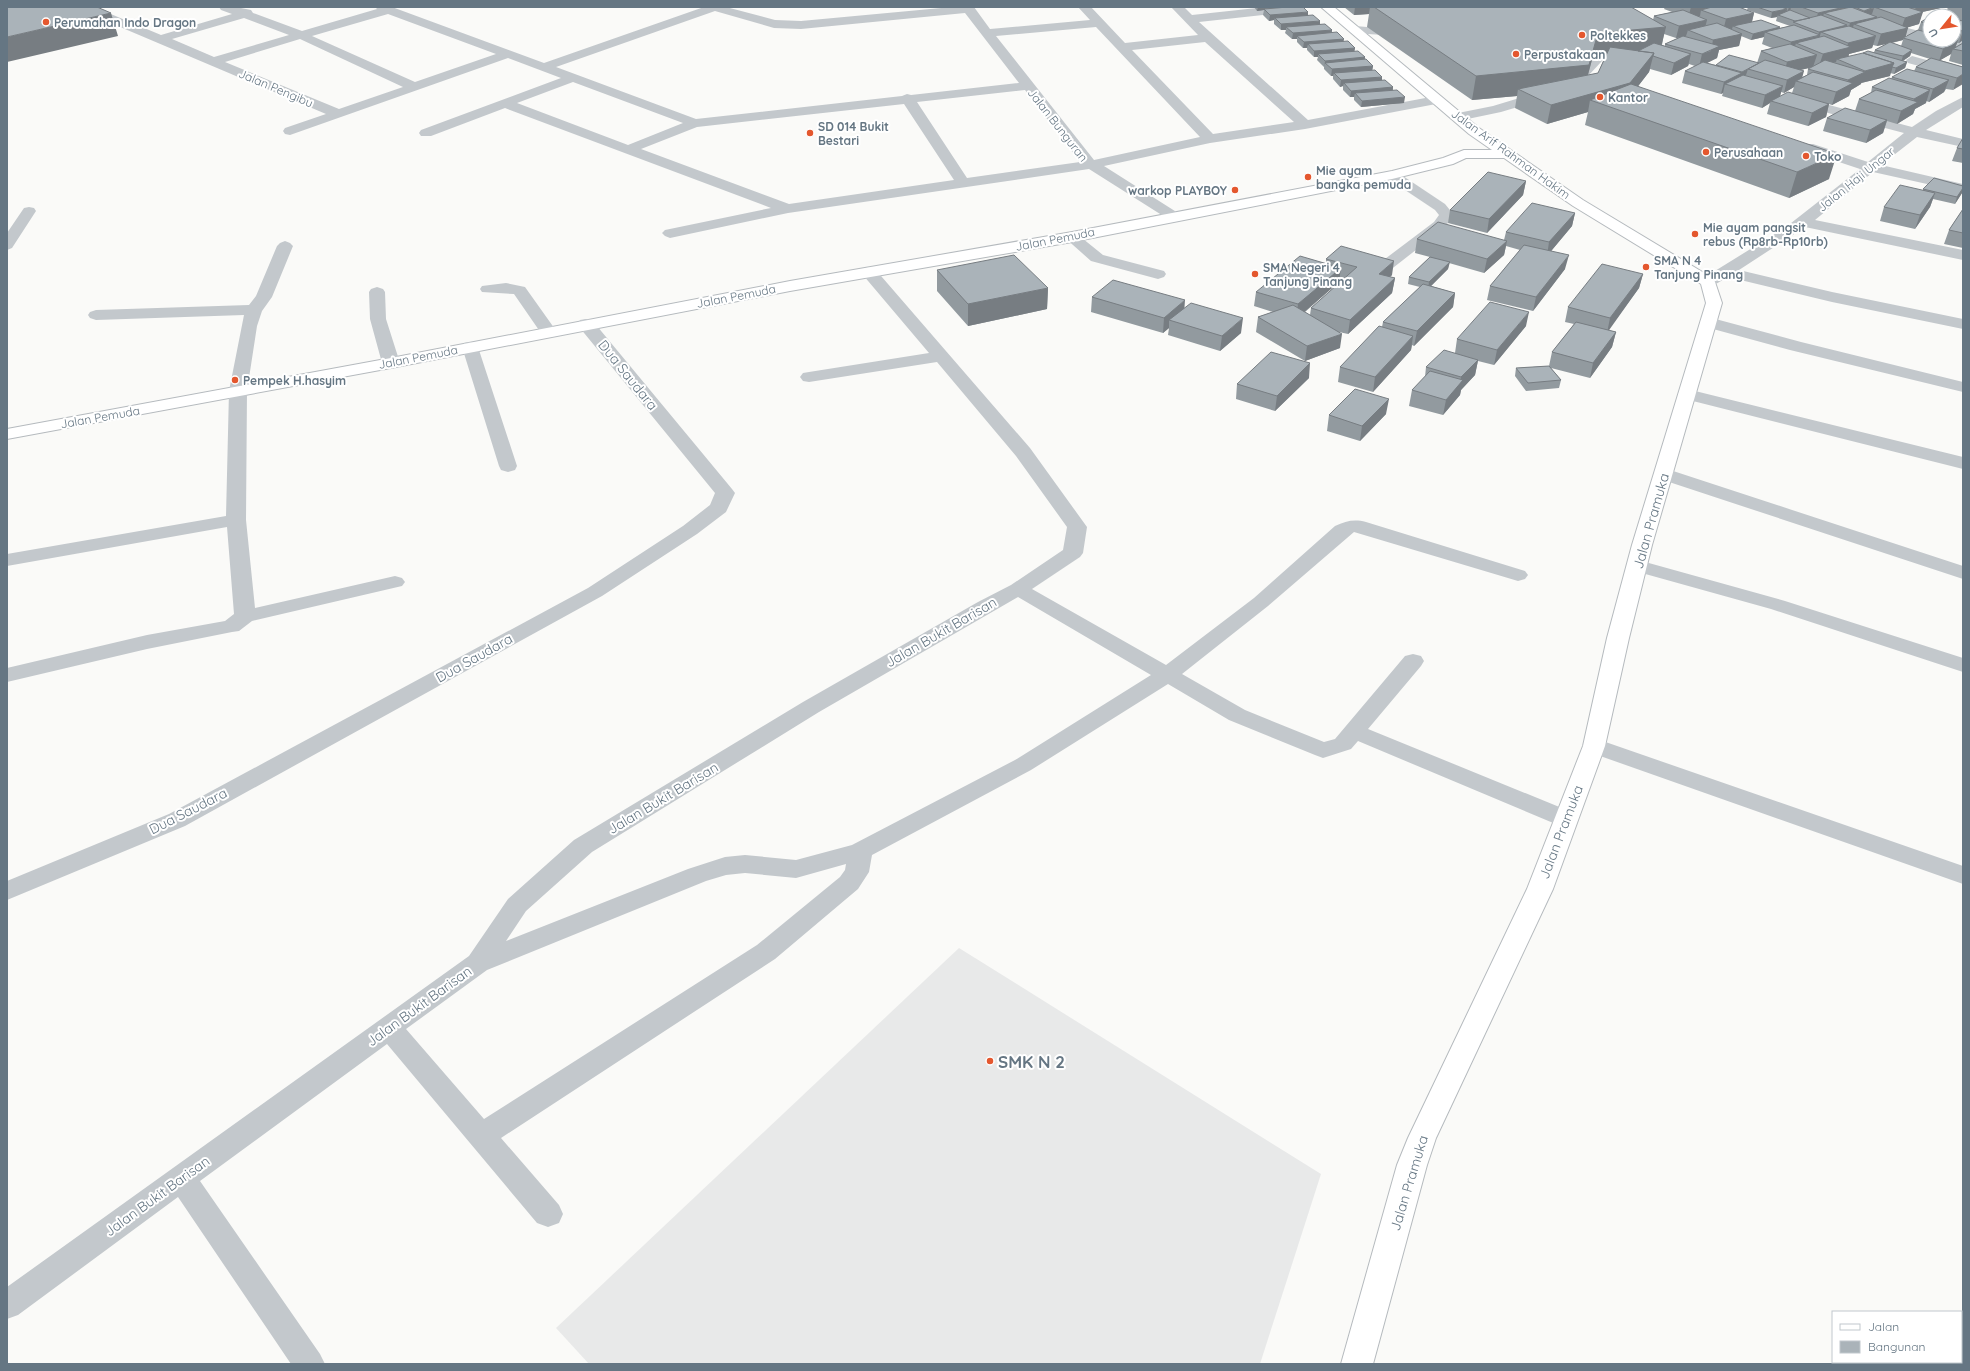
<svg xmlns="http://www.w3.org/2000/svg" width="1970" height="1371" viewBox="0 0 1970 1371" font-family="Quicksand,sans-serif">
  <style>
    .built { fill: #e8e9e9 }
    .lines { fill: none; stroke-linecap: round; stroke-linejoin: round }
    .major-casing { stroke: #b5babe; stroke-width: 2 }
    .minor { fill: #c3c8cc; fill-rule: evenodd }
    .major { fill: #fff; fill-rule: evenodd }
    .wall { fill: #929a9f; fill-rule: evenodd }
    .shaded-wall { fill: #777d82 }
    .building { fill: #aab3b9; stroke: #777d82 }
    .poi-dot { fill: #e4572e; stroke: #fff; stroke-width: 1.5 }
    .labels { text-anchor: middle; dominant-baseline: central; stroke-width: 4; stroke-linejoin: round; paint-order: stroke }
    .far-poi-label { font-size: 12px; font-weight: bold; fill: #657683; stroke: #fff; text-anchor: start }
    .far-street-label { font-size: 12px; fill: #657683; stroke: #fff }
    .street-label { font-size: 14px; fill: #657683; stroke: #fff }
    .near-poi-label { font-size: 17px; font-weight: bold; fill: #657683; stroke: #fff; text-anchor: start }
  </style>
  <rect width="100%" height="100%" fill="#fafaf8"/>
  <!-- built -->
  <path class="built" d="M959,948L1321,1174L1260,1364H589L556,1328Z"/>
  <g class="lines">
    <defs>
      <path id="major" d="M1321,7H1334L1479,128L1583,200L1714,279L1722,303L1652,545L1629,638L1605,746L1553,889L1436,1138L1427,1165L1373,1364H1341L1397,1165L1408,1138L1527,889L1583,746L1607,638L1632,545L1706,303L1701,284L1573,206L1504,158H1466L1453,164L1392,179L1072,242L790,291L391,368L7,439V429L391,358L790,281L1072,232L1392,171L1443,158L1464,150H1492L1469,134Z"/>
    </defs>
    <!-- major casing -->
    <use href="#major" class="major-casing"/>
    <!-- minor -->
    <path class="minor" d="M78,7H94L161,35L232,14L221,10L219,7H236L251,10L253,13L302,31L377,9L375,7H392L544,63L704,7H726L775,20L801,21L952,7H974L990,29L1090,20L1078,7H1091L1125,43L1198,35L1171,7H1184L1192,15L1266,7H1304L1298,11L1199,22L1308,120L1436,96L1441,97L1443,100L1441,103L1436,104L1305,129L1210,143L1104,166L1178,213L1180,216L1178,219H1168L1089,169L788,213L670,238L665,236L662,233L665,230L771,208L505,108L431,136H421L419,133L421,130L561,78L508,58L290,135L285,134L283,131L285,128L326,114L80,10ZM715,11L774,28L801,29L965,13L1019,83L911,95L907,94L902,96L696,119L556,67ZM388,14L496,54L415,82L312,36ZM244,18L289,35L214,57L172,39ZM1096,27L1200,137L1094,160L996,36ZM300,39L403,87L339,109L225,62ZM1205,42L1294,122L1213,134L1132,50ZM573,82L683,123L628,145L517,103ZM1025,90L1080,162L967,178L917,102ZM904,104L954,180L789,204L641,149L697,127Z
      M1829,7H1846L1889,23L1930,34V40L1954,39L1963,41V49L1881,29L1831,10Z
      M1355,26L1391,29L1405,40L1399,44L1384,35L1351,33L1349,30Z
      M1626,47L1632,51L1630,54L1602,61L1575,90L1501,112L1458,121L1453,120L1451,117L1453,114L1493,106L1565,84L1594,55Z
      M1912,56L1963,70V78L1908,63L1906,60Z
      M1799,97L1912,127L1936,111L1963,97V107L1926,130L1963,139V147L1917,137L1881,165L1963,184V192L1873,172L1815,220L1963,250V260L1805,227L1739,270L1832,292L1963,319V329L1832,302L1728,277C1719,282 1712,288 1702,285L1700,282L1702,279L1786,227L1860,169L1803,150L1801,147L1803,144H1813L1868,162L1904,133L1794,104L1792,101L1794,98Z
      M1392,171L1397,172L1445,204L1454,215L1444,228L1389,271L1383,273L1377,271L1375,268L1377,265L1434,222L1439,215L1435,210L1387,178L1385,175L1387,172Z
      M29,207L34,208L36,211L12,248L7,250V233L24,208Z
      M1072,232L1077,234L1103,255L1164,271L1166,274L1164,277L1158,279L1091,261L1064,237L1067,234Z
      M285,241L290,243L293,246L272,297L262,311L257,326L247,391L246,520L255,608L395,576L402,578L405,582L402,586L252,621L239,631L232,632L147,649L7,682V668L147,635L225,621L234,614L227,527L7,566V554L226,516L229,391L244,315L96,320L90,318L88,315L90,312L96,310L249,305L256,296L277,246L280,243Z
      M869,267L875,269L1030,448L1087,527L1083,553L1080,557L1032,589L1166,665L1254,598L1335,526C1346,521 1354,519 1366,522L1525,571L1528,575L1525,579L1518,581L1354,532L1268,606L1182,674L1245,710L1324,742L1335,739L1405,656L1413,654L1421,656L1424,661L1421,666L1368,729L1574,813L1578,819L1574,825L1566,827L1558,825L1358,741L1351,749L1323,758L1315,755L1229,720L1168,684L1031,770L872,855L869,872L858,889L775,959L501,1138L559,1205L563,1214L559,1223L548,1227L537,1223L387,1044L200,1181L320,1354L325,1364H291L178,1197L18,1315L7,1319V1287L469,956L508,899L574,840L803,702L978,602L1011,585L1063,550L1067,527L1016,456L937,362L809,382L803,381L800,377L803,373L809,372L929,353L863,275L861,272L863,269ZM1018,597L1151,675L1015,760L852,845L796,860L745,855L725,857L688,869L506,941L526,911L592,852L819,712ZM846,864L845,870L840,877L757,945L484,1119L406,1029L487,970L706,881L726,875L745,873L796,878Z
      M506,283L525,287L557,332L555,336L549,337L543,336L514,294L482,292L480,289L482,286Z
      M377,287L383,289L385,292L386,319L400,363L397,367L391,368L385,367L382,363L370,319L369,292L371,289Z
      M1708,317L1801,342L1963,382V392L1790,350L1702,326L1700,322L1702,318Z
      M586,319L592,320L732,489L735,493L726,512L697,534L602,596L185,826L7,900V881L169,814L588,588L683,526L710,505L715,493L580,328L578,324L580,320Z
      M470,342L476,343L478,347L517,466L515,470L508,472L501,470L499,466L462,347L464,343Z
      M1687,389L1963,457V469L1681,398L1678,394L1681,390Z
      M1664,468L1963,566V579L1657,478L1655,474L1657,470Z
      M1638,560L1785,601L1963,658V672L1771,609L1631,570L1628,566L1631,562Z
      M1594,738L1963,866V884L1586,751L1583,746L1586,741Z"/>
    <!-- major -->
    <use href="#major" class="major"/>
  </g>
  <!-- wall -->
  <path class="wall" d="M1254,7H1285L1308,15L1320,24L1332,30V33L1343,41L1355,48L1354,51L1365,57V59L1373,66L1372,70L1382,80L1393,87V90L1404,103L1361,107L1354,100V97H1350L1343,90V86L1340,87L1333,79V76H1331L1324,69V67L1317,60L1318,57H1314L1307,50V48H1303L1297,42V39H1292L1285,33L1286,30H1281L1274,24V20L1269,21L1263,15L1264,10L1257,11Z
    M1344,7H1631L1653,20L1654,16L1672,12L1664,9L1665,7H1739L1754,13L1752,22L1780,28L1790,26L1776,21L1777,17L1771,18L1747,10L1748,7H1941V8L1922,12L1919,24L1908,27L1905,37L1918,30L1921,22L1930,16V40H1954V19L1963,21V40L1959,43H1957L1955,47L1963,43V65L1949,61L1951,54L1940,60L1963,67L1953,90L1946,89L1944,92L1929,102L1926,101V103L1915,109L1913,114L1897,124L1887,121L1883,133L1866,143L1823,131L1827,118L1855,111L1859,99L1871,93L1872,87L1891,79L1892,77L1914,71L1916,67L1930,59L1911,53L1910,56L1903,61L1907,62L1905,68L1894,74L1890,73V76L1861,83V84L1851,90L1849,96L1832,105L1829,104L1826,117L1808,126L1767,114L1770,103L1762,108L1722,96L1723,93L1721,94L1682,83L1685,71L1695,66L1689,64L1688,66L1671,75L1650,69L1649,72L1638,86L1829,179L1789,198L1585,125L1588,112L1547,124L1515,108L1517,96L1472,100L1367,27L1369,14L1354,15ZM1664,34L1676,38H1678L1665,44V46L1662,45ZM1741,36L1751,40L1764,37L1762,44L1772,48L1761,51L1757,63L1716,65L1707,63L1717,58L1719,50L1739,46ZM1903,40L1901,46L1892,43ZM1886,44L1875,50L1874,52L1848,57L1849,54L1872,48L1873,45L1877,46ZM1606,55L1598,73L1588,75L1593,56ZM1813,67L1808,69L1807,75L1802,77L1800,70ZM1794,87L1792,93L1780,97L1781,92L1784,93Z
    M1948,7H1963V21L1954,19V16H1945Z
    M1963,138V163L1952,161L1957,148Z
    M1526,181L1523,195L1487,233L1448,223L1450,210Z
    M1963,186V189L1962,193L1955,204L1933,199L1930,207L1915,229L1880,221L1884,207L1923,190V189Z
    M1963,209V248L1944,244L1949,230Z
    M1575,213L1572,226L1551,251L1565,269L1533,311L1487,300L1490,286L1520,250L1506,246L1504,255L1484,273L1449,263L1448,269L1431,286L1455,293L1453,307L1414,346L1412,345L1411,350L1373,392L1338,382L1340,367L1382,327L1383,322L1420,287L1408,284L1409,277L1430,257L1415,253L1417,239L1504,240L1506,232Z
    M1326,259L1392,275L1390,277L1395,278L1392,293L1348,334L1339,332L1340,348L1305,361L1256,332L1258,317L1273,312L1254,306L1256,292L1326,263ZM1340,277L1344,279L1311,308L1310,315L1305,312L1339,282Z
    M937,270L1048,288L1047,309L968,326L937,291Z
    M1643,274L1639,288L1608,330L1616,332L1612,347L1590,378L1551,368L1561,380L1559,388L1526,391L1515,376L1516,368L1549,366L1552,352L1574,324L1565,322L1568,307Z
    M1092,297L1184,308L1241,333L1220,351L1168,335L1169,328L1163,333L1091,312Z
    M1526,326L1494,365L1478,361L1475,375L1461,390L1460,395L1443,415L1409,406L1412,390L1425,377L1426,367L1455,353L1457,339Z
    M1309,378L1275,411L1236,399L1237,384Z
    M1386,414L1360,441L1327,431L1329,415Z"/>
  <!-- shaded-wall -->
  <path class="shaded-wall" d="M1258,7H1285L1264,9V10L1257,11Z
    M1355,7H1370L1369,14L1354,15Z
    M1691,7H1717L1701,10L1700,16L1688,18Z
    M1789,7H1791L1790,12L1787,13Z
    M1845,7L1842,19L1824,13L1821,24L1814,25L1818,13Z
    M1916,7H1941V8L1913,14Z
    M1874,8L1872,14L1862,17L1864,11Z
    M1787,9L1786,15H1778L1777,17L1771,18L1772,12Z
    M1308,12V18H1275L1274,20L1269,21L1270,15Z
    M1923,12L1919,24L1906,28H1908L1905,39L1903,38V40L1877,46L1881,34L1901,29L1905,18Z
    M111,13L118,36L7,62V37Z
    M1754,13L1751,25L1733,26L1732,29L1723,31L1726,19Z
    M1877,17L1874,29L1854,24L1851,34L1847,35L1850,23Z
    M1707,20L1704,32L1688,30L1686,36L1676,38L1679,26Z
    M1320,21V27H1286V30H1281V24Z
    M1847,25L1844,37L1821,32L1818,43H1796L1793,53L1788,54L1791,42L1818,36L1819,32Z
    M1666,27L1660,51L1593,56L1584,89H1518L1517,96L1472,100L1476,76L1598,33Z
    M1780,27L1779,33L1765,32L1764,37L1751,40L1753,34Z
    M1332,30L1331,36H1297V39H1292L1293,33Z
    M1963,31V40L1959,43Z
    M1742,34L1739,46L1719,50L1717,58L1699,67L1702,54L1711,51L1713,40Z
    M1876,36L1872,48L1849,54L1848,59H1837L1836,62L1819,66L1823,54L1847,48L1848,43Z
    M1344,39L1343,45L1308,44L1307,48H1303L1304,42Z
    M1958,40L1955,49H1953L1951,54L1939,61L1943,49Z
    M1355,48L1354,54H1318V57H1314V51Z
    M1912,50L1910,56L1901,62L1903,56Z
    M1654,53L1649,72L1626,102L1590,100L1588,112L1547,124L1551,105Z
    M1691,54L1688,66L1671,75L1674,63Z
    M1817,55L1813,67L1784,74L1787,62Z
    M1365,57L1364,64L1325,63L1324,67L1325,61Z
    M1907,62L1905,68L1894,74L1896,68Z
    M1894,63L1890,76L1861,83L1865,71Z
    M1373,66L1372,72L1334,73L1333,76H1331L1332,69Z
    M1748,69L1746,75L1740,78L1725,84L1723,93L1721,94L1724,82Z
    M1804,71L1801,82L1796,81L1794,87L1784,93L1787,80Z
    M1865,72L1861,84L1851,90L1849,96L1832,105L1836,92L1847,86L1848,80Z
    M1963,74V84L1953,90L1957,78Z
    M1382,77V83H1344L1343,86L1340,87L1341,80Z
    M1949,80L1944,92L1929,102L1933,89Z
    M1783,86L1779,99L1771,101L1770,103L1762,108L1765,95Z
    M1393,87L1392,94L1355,93L1354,97H1350L1351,91Z
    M1930,90L1926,103L1915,109L1913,114L1897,124L1901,111L1912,105L1914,99Z
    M1405,97L1404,103L1361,107L1362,101Z
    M1829,104L1826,117L1808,126L1812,113Z
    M1887,120L1883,133L1866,143L1870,130Z
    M1837,154L1829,179L1789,198L1797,172Z
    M1526,181L1523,195L1487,233L1489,219Z
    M1963,188L1962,193L1955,204L1957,197Z
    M1935,193L1930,207L1915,229L1920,215Z
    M1575,213L1572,226L1547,256L1549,242Z
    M1507,241L1504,255L1484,273L1487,259Z
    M1569,255L1565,269L1533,311L1536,297Z
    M1394,261L1392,275L1377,288L1379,274Z
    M1450,262L1448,269L1428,289L1429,282Z
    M1341,268L1339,282L1296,319L1298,304Z
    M1643,274L1639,288L1607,333L1610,318Z
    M1395,278L1392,293L1348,334L1350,320Z
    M1048,288L1047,309L968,326V304Z
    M1455,293L1453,307L1414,346L1417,331Z
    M1185,300L1184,314L1169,320V328L1163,333L1164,318Z
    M1529,312L1526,326L1494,365L1497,350Z
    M1243,318L1241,333L1220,351L1222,336Z
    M1616,332L1612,347L1590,378L1593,363Z
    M1342,334L1340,348L1305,361L1307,346Z
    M1413,336L1411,350L1373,392L1375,377Z
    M1478,360L1475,375L1461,390L1460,395L1443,415L1446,400L1460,383L1461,377Z
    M1310,363L1309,378L1275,411L1277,396Z
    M1389,399L1386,414L1360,441L1362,426Z"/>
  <!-- building -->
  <path class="building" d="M7,7H97L111,13L7,37Z
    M1288,7H1303L1308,12L1270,15L1264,9Z
    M1374,7H1631L1666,27L1598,33L1589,65L1476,76Z
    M1712,7H1739L1754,13L1726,19L1701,10Z
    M1757,7H1781L1787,9L1772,12Z
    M1801,7H1845L1818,13Z
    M1851,7L1877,17L1850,23L1824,13Z
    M1855,7H1874L1864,11Z
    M1874,7H1907L1923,12L1905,18Z
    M1683,10L1707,20L1679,26L1654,16Z
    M1790,10L1810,18L1795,21L1778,15Z
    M1933,14L1941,16H1930V24L1921,22Z
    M1313,15L1320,21L1281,24L1275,18Z
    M1821,15L1847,25L1819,32L1793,22Z
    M1881,17L1908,28L1881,34L1854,24Z
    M1954,19L1963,21V31L1954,29Z
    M1761,20L1780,27L1753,34L1733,26Z
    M1717,23L1742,34L1713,40L1688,30Z
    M1325,24L1332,30L1293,33L1286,27Z
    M1794,25L1820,35L1791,42L1765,32Z
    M1849,26L1876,36L1848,43L1821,32Z
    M1918,30L1930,33V40H1954V39L1958,40L1943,49L1903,38Z
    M1337,32L1344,39L1304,42L1297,36Z
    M1683,36L1720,46L1702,54L1665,44Z
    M1824,36L1851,47L1823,54L1796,43Z
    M1348,41L1355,48L1314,51L1308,44Z
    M1890,42L1912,50L1903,56L1875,50Z
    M1654,43L1691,54L1674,63L1653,56L1654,53L1638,51Z
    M1963,43V51L1953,49Z
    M1790,44L1817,55L1787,62L1761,51Z
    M1610,47L1654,53L1630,83L1551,105L1518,89L1598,73Z
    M1358,51L1365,57L1325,61L1318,54Z
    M1868,51L1907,62L1896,68L1892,67L1894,63L1863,53Z
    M1863,53L1894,63L1865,71L1837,59Z
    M1729,55L1759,63L1742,72L1716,65Z
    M1931,58L1963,67V74L1957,78L1916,67Z
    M1366,59L1373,66L1332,69L1325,63Z
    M1765,60L1804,71L1787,80L1748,69Z
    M1825,60L1865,72L1848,80L1808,69Z
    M1703,62L1742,73L1724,82L1685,71Z
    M1907,69L1949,80L1933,89L1892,77Z
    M1375,70L1382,77L1341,80L1334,73Z
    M1813,72L1853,83L1836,92L1796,81Z
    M1743,75L1783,86L1765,95L1725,84Z
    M1889,78L1930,90L1914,99L1872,87Z
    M1385,80L1393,87L1351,91L1344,83Z
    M1631,84L1837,154L1797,172L1590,100Z
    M1397,90L1405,97L1362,101L1355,93Z
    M1876,90L1918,102L1901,111L1859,99Z
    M1788,92L1829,104L1812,113L1771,101Z
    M1845,108L1887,120L1870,130L1827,118Z
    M1963,138V149L1957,148Z
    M1488,172L1526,181L1489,219L1450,210Z
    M1934,178L1963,186V188L1957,197L1923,189Z
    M1900,185L1935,193L1920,215L1884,207Z
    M1532,203L1575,213L1549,242L1506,232Z
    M1963,209V233L1949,230Z
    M1438,222L1507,241L1487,259L1417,239Z
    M1524,245L1569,255L1536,297L1490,286Z
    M1341,246L1394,261L1379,274L1395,278L1350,320L1311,308L1357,267L1326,259Z
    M1014,255L1048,288L968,304L937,270Z
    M1300,256L1341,268L1298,304L1256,292Z
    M1430,257L1450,262L1429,282L1409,277Z
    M1602,264L1643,274L1610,318L1568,307Z
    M1113,280L1185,300L1164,318L1092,297Z
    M1423,284L1455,293L1417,331L1383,322Z
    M1490,302L1529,312L1497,350L1457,339Z
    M1191,303L1243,318L1222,336L1169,320Z
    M1293,305L1342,334L1307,346L1258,317Z
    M1576,322L1616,332L1593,363L1552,352Z
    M1379,326L1413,336L1375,377L1340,367Z
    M1444,350L1478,360L1461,377L1426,367Z
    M1271,352L1310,363L1277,396L1237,384Z
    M1549,366L1561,380L1528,383L1516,368Z
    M1430,371L1463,380L1446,400L1412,390Z
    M1355,389L1389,399L1362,426L1329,415Z"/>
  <!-- markers -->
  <g class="poi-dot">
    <circle cx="46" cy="22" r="4"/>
    <circle cx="1582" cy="35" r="4"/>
    <circle cx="1516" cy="54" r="4"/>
    <circle cx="1600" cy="97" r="4"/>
    <circle cx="810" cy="133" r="4"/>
    <circle cx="1706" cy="152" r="4"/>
    <circle cx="1806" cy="156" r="4"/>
    <circle cx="1308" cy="177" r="4"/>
    <circle cx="1235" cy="190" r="4"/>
    <circle cx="1695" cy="234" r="4"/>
    <circle cx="1646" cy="267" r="4"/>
    <circle cx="1255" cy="274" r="4"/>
    <circle cx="235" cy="380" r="4"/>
    <circle cx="990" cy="1061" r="4"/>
  </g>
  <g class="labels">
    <!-- far-poi labels -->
    <g class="far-poi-label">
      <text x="54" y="22">Perumahan Indo Dragon</text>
      <text x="1590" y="35">Poltekkes</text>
      <text x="1524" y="54">Perpustakaan</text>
      <text x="1608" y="97">Kantor</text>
      <text x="818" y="126">SD 014 Bukit<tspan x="818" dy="14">Bestari</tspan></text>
      <text x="1714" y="152">Perusahaan</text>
      <text x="1814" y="156">Toko</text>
      <text x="1316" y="170">Mie ayam<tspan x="1316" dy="14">bangka pemuda</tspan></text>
      <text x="1227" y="190" text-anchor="end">warkop PLAYBOY</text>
      <text x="1703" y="227">Mie ayam pangsit<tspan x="1703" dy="14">rebus (Rp8rb-Rp10rb)</tspan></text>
      <text x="1654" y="260">SMA N 4<tspan x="1654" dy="14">Tanjung Pinang</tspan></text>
      <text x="1263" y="267">SMA Negeri 4<tspan x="1263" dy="14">Tanjung Pinang</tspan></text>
      <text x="243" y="380">Pempek H.hasyim</text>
    </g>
    <!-- far-street labels -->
    <g class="far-street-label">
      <text transform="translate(276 88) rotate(23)">Jalan Pengibu</text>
      <text transform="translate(1058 125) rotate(52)">Jalan Bunguran</text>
      <text transform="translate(1511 154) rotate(36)">Jalan Arif Rahman Hakim</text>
      <text transform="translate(1856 179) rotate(-39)">Jalan Haji Ungar</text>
      <text transform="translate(1055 239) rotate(-11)">Jalan Pemuda</text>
      <text transform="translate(736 296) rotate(-11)">Jalan Pemuda</text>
      <text transform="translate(418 357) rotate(-11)">Jalan Pemuda</text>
      <text transform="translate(100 417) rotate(-10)">Jalan Pemuda</text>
    </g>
    <!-- street labels -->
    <g class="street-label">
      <text transform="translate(628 375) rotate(51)">Dua Saudara</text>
      <text transform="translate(1651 521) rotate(-74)">Jalan Pramuka</text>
      <text transform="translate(941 632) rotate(-30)">Jalan Bukit Barisan</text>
      <text transform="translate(474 658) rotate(-29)">Dua Saudara</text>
      <text transform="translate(663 798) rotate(-31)">Jalan Bukit Barisan</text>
      <text transform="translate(188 811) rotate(-27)">Dua Saudara</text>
      <text transform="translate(1561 832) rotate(-69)">Jalan Pramuka</text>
      <text transform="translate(419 1006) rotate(-36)">Jalan Bukit Barisan</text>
      <text transform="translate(1409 1183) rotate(-73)">Jalan Pramuka</text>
      <text transform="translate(157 1196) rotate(-36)">Jalan Bukit Barisan</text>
    </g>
    <!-- near-poi labels -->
    <g class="near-poi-label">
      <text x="998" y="1061">SMK N 2</text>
    </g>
  </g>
  <!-- border -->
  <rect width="1970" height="1371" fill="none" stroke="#657683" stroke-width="16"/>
  <!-- legend -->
  <rect x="1832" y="1311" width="130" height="52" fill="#ffffff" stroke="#c1c8cd"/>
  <rect x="1840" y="1324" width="20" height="6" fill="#ffffff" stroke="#c1c8cd"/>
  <text x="1868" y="1331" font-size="12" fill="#657683">Jalan</text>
  <rect x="1840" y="1341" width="20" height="12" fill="#aab3b9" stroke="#c1c8cd"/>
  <text x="1868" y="1351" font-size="12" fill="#657683">Bangunan</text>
  <!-- north arrow -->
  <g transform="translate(1942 28) rotate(240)"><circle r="19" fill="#ffffff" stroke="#c1c8cd"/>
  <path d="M0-3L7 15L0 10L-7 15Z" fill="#e4572e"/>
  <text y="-6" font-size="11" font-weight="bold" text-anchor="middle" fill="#657683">U</text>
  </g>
</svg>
